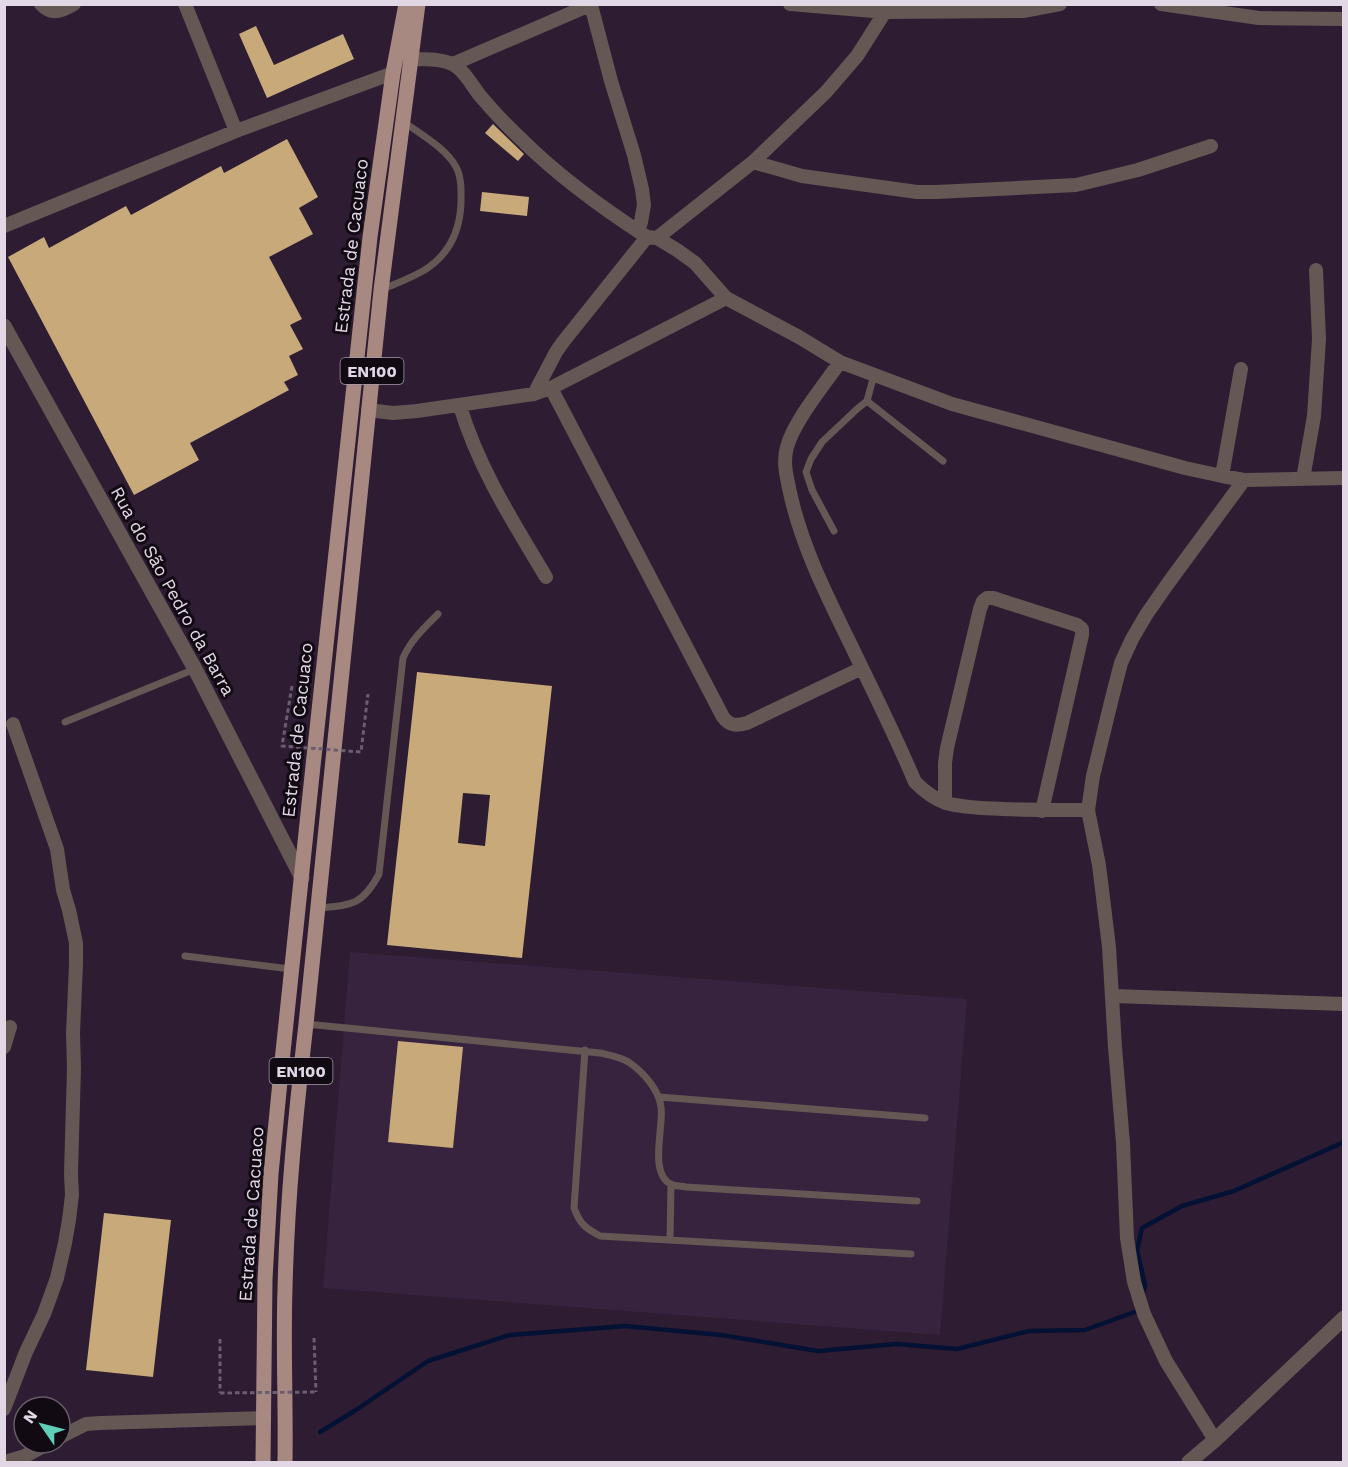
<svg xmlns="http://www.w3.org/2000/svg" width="1348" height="1467" viewBox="0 0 1348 1467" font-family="'Work Sans',sans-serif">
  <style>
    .built { fill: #38233f }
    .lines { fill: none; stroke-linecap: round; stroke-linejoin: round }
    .stream { stroke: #031234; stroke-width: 4.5 }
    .building { fill: #c8a97a; fill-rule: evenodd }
    .path { stroke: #6c5d71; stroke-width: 3; stroke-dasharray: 4.5 3; stroke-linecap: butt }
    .service { stroke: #655753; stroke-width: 7 }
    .minor { stroke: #655753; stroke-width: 14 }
    .tertiary { stroke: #655753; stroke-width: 15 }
    .primary { stroke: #a78981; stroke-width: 15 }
    .path-bridge { stroke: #6c5d71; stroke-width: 3; stroke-dasharray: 4.5 3; stroke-linecap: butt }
    .labels { text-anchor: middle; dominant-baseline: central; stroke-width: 6; stroke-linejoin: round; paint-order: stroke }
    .shield { fill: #110a13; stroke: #a39aa6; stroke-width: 1.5 }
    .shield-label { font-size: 16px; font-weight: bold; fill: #e2d7e5 }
    .street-label { font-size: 18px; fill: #e2d7e5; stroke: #110a13 }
  </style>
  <rect width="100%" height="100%" fill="#2d1c32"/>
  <!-- built -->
  <path class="built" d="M350,952L967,999L940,1335L323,1288Z"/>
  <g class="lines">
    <!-- stream -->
    <path class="stream" d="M1143,1294L1145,1285L1137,1251L1142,1228L1182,1206L1234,1191L1344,1142
      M320,1432L356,1410L428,1361L510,1335L625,1326L721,1335L818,1351L897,1344L957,1349L1029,1331L1085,1330L1140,1310L1141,1308"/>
  </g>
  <!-- building -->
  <path class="building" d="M256,26L274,65L343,34L354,59L267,98L239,34Z
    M493,124L524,154L518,161L485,133Z
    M287,139L318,197L299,208L313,234L269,257L302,319L290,325L303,349L289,356L298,375L284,382L289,390L190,443L199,460L134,495L8,257L44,237L49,248L126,206L131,215L221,166L224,173Z
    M482,192L529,197L527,216L480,211Z
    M417,672L552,686L522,958L387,945ZM463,793L490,795L485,846L458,843Z
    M398,1041L463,1047L453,1148L388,1142Z
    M104,1213L171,1220L153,1377L86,1370Z"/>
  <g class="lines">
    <!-- path -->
    <path class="path" d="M314,1338L316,1392
      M220,1339V1393"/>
    <!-- service -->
    <path class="service" d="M383,289C397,283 417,276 429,267C450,252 460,229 461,203C461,192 462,178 456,167C447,149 420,134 404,122
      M867,401L943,461
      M834,531L812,490L806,472L811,459L822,442L857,409L867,401L874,375
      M65,722L195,669
      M318,908C351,905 362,906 379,874L403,658C411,640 424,628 438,614
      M185,956L291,969
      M306,1024L600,1053C609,1055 622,1057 630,1063C644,1073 659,1090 661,1107C664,1128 648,1174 672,1185C676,1186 682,1186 686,1187L917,1201
      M585,1050L574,1208C580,1224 585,1228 600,1236L911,1254
      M659,1097L925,1118
      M670,1240L671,1184"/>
    <!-- minor -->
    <path class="minor" d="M41,4C52,16 62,11 74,4
      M185,4L236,131
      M790,4L885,12L1023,11L1060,4
      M1161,4L1259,18L1344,19
      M591,5L611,81L634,155L642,189L644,205L641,222L638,231
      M411,59C424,60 440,58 452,64C465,70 473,88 482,98C494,112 507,126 520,138C558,176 602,208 647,237L657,238L677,250L695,263L726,298L799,337L840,362L952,404L1185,468L1222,476L1244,480L1344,478
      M453,64L592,4
      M753,162L802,176L917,192H936L1076,185L1138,170L1211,146
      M4,226L236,131L393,73
      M657,238L753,162L826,92L857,56L885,12
      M840,362C824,385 794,421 787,447C783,461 786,474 789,488C802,552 835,611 863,670C881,707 899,744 915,782C924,791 934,799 946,803C964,808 984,808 1003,809C1031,810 1059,810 1088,810
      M551,388L723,717C730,726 736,726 747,723L862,668
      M534,394L556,352L563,342L647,237
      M460,406C478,467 513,522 546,577
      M368,410L393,413L417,411L534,394L551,388L726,298
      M1222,476L1241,369
      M1303,479L1314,416L1319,339L1316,270
      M945,802V763L947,748L980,609L983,601L987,598H993L1077,625L1082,629V635L1042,811
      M1113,996L1344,1004
      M4,1047L10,1027
      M4,1409L26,1352L44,1314L57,1278L65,1243L69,1220L72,1195L71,1174L74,1068L73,1033L76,964V943L69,910L63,890L57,849L13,724
      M60,1437L86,1424L100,1423L264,1418
      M1215,1440L1166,1361L1144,1314L1134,1282L1127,1238L1123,1143L1115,1047L1109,947L1099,865L1088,810L1093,776L1112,698L1121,663L1132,639L1146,615L1169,582L1244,480
      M5,1462L25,1456L49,1443"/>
    <!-- tertiary -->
    <path class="tertiary" d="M4,326L195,669L302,878
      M1189,1462L1215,1440L1344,1318"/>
    <!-- primary -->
    <path class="primary" d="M263,1462L265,1279L271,1174L281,1071L313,766L370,237L393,73L406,4
      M285,1462C286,1404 283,1347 285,1289C287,1200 296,1112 306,1024L381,290L418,4"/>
    <!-- path-bridge -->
    <path class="path-bridge" d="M292,686L282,746L361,752L368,694
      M220,1393L316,1392"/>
  </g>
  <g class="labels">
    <!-- shield labels -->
    <g class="shield">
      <rect x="340.5" y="358" width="63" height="26" rx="4.5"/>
      <rect x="269.5" y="1058" width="63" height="26" rx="4.5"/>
    </g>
    <g class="shield-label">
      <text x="372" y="371">EN100</text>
      <text x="301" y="1071">EN100</text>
    </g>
    <!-- street labels -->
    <g class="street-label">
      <text transform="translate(351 246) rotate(-83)">Estrada de Cacuaco</text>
      <text transform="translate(173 591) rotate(61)">Rua do São Pedro da Barra</text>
      <text transform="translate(297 730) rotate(-84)">Estrada de Cacuaco</text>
      <text transform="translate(251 1214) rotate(-86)">Estrada de Cacuaco</text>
    </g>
  </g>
  <!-- border -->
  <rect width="1348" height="1467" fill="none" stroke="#e2d7e5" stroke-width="12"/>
  <!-- north arrow -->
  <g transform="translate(42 1425) rotate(305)"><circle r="28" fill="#110a13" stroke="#655c67" stroke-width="1.5"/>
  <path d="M0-4.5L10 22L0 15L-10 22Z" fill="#5eceb8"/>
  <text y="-9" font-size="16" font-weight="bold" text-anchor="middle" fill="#e2d7e5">N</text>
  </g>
</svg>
